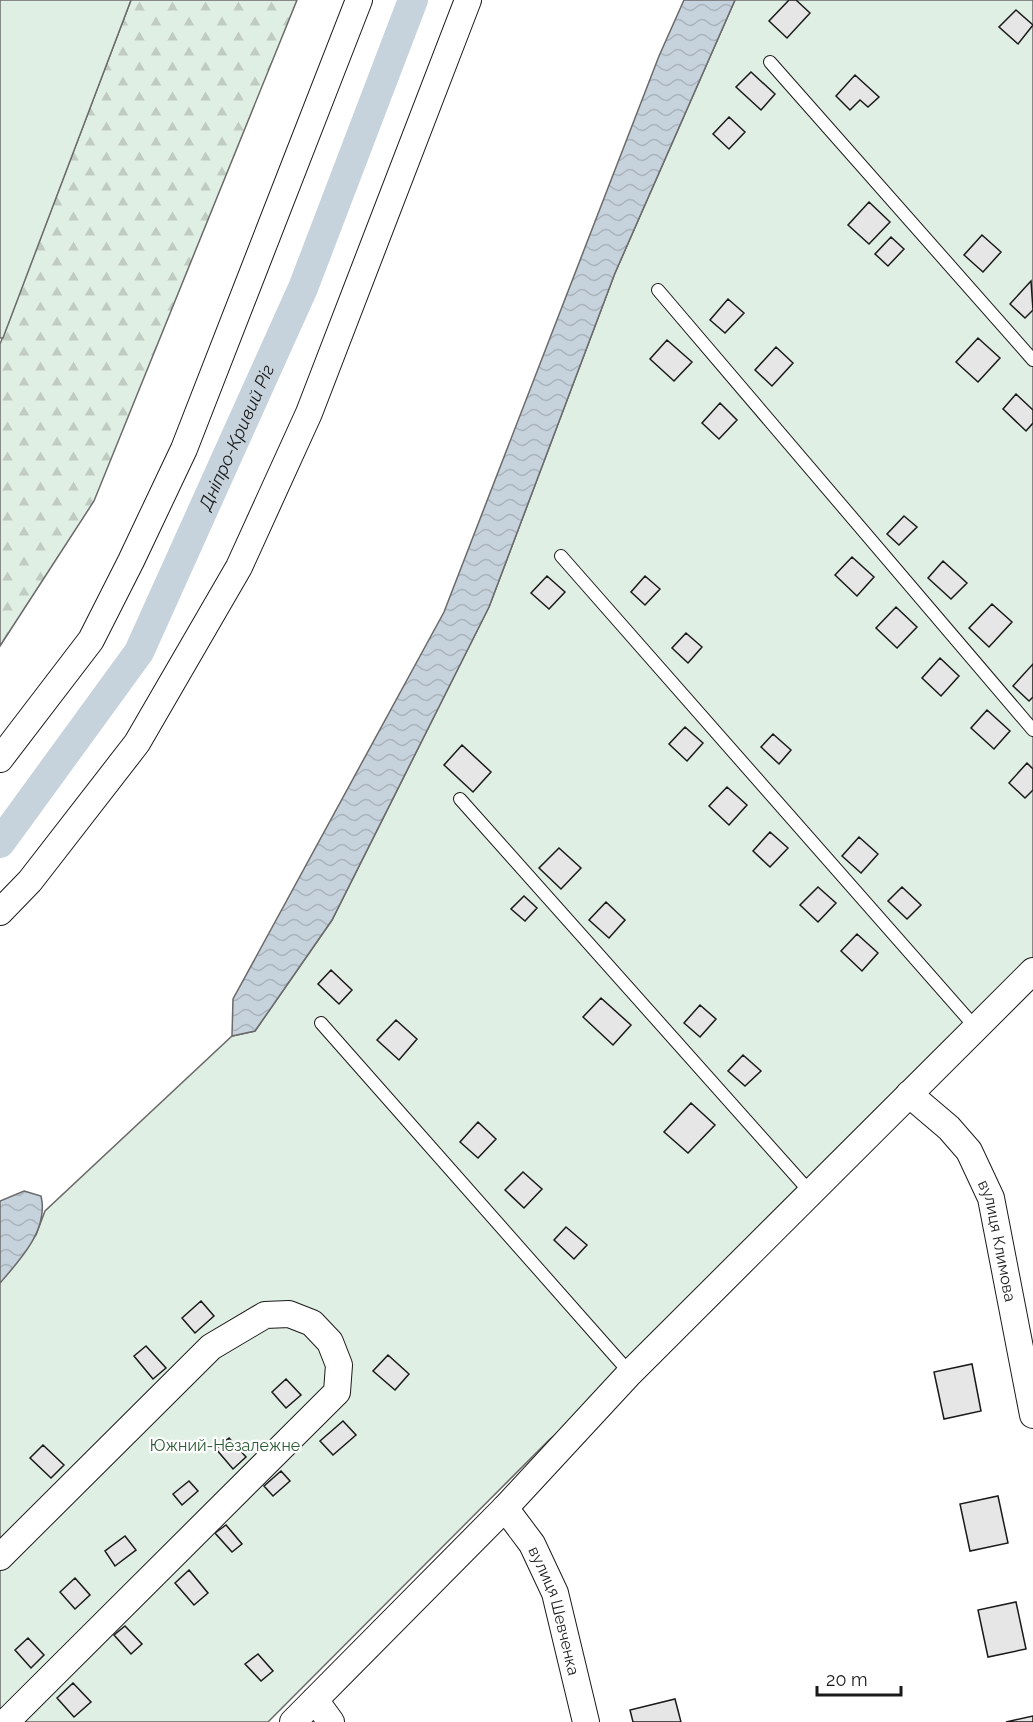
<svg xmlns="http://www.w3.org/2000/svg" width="1033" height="1722" viewBox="0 0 1033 1722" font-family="Raleway,sans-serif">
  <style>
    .forest { fill: url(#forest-firs); stroke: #6a6a6a; stroke-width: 1.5 }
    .green { fill: #e0efe3; stroke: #6a6a6a; stroke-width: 1.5 }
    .water { fill: url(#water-waves); stroke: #6a6a6a; stroke-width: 1.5 }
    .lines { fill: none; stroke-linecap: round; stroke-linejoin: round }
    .canal { stroke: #c6d2dc; stroke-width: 30 }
    .building { fill: #e6e6e6; stroke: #1a1a1a; stroke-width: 1.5 }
    .lane-casing { stroke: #1a1a1a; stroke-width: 14 }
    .street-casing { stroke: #1a1a1a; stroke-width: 28 }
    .lane { stroke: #fff; stroke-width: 12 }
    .street { stroke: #fff; stroke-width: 26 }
    .labels { text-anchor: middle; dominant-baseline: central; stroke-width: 4.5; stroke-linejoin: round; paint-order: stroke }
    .street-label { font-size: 16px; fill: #1a1a1a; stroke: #fff }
    .park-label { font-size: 16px; fill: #2b5a34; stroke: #fff }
    .water-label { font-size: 18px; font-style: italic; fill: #1a1a1a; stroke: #fff }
  </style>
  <defs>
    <pattern id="forest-firs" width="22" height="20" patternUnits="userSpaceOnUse" patternTransform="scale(1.5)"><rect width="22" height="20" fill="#e0efe3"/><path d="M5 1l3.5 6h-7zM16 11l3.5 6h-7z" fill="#c0ccc2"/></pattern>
    <pattern id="water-waves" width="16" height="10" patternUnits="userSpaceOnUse" patternTransform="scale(1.5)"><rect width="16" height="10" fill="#c6d2dc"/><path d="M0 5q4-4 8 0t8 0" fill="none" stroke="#aab4bc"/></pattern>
  </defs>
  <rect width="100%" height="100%" fill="#fff"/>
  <!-- forest -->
  <path class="forest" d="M131,0H297L94,501L0,646V344Z"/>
  <!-- green -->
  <path class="green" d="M0,0H131L3,338H0Z
    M735,0H1033V971L630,1373L550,1439L268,1722H0V1283L36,1235L45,1211L232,1036L255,1031L332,920L489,607L615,273Z"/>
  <!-- water -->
  <path class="water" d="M684,0H735L615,273L489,607L332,920L255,1031L232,1036L233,999L444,612L659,56Z
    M24,1191L41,1196C49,1229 21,1259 0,1283V1201Z"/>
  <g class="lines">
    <!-- canal -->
    <path class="canal" id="s1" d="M0,843L139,652L303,288L413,0"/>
  </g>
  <!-- building -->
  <path class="building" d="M789,0H796L810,13L787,38L769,21Z
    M1016,10L1033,25L1018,44L999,27Z
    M751,72L775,94L761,110L736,87Z
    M855,75L879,97L868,107L860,100L850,110L836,96Z
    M729,117L745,132L729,149L713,134Z
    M869,202L890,222L869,244L848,225Z
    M982,235L1001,252L983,272L964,255Z
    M891,237L904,249L888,266L875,254Z
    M1031,281L1033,310L1025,318L1010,304Z
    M728,299L744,313L725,333L710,320Z
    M978,338L1000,358L978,382L956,362Z
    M667,340L692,362L674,381L650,359Z
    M776,347L793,363L772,386L755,370Z
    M1016,394L1033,410V423L1026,431L1003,409Z
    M720,403L737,420L719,439L702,423Z
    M904,516L917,527L899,545L887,534Z
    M852,557L874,577L857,596L835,575Z
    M943,561L967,583L951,599L928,578Z
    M547,576L565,592L549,609L531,593Z
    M645,576L660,589L645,605L631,592Z
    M992,604L1012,622L989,647L969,628Z
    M896,607L917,627L897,648L876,628Z
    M686,633L702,647L688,663L672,648Z
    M940,658L959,676L941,696L922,678Z
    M1033,664V697L1029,701L1013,686Z
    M987,710L1010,731L994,749L971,728Z
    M685,727L703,743L687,761L669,744Z
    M773,734L791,750L779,764L761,747Z
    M462,745L491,772L473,792L444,765Z
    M1027,763L1033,769V790L1025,798L1009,783Z
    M727,787L747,805L729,825L709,806Z
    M770,832L788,848L770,867L753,851Z
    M859,837L878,854L861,873L842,856Z
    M559,848L581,868L561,889L539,868Z
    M818,887L836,903L818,922L800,905Z
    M902,887L921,905L907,919L888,901Z
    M524,896L537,908L525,921L511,909Z
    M606,902L625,920L609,938L589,920Z
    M857,934L878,953L862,971L841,951Z
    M331,970L352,990L339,1004L318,984Z
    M601,998L631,1025L613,1045L583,1017Z
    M700,1005L716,1019L700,1037L684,1023Z
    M396,1020L417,1039L399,1060L377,1040Z
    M743,1055L761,1071L745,1086L728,1071Z
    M691,1103L715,1125L688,1153L664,1132Z
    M478,1122L496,1139L478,1158L460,1142Z
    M523,1172L542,1189L524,1208L505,1190Z
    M566,1227L587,1245L574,1259L554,1240Z
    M201,1301L214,1316L195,1333L182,1318Z
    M146,1346L166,1368L153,1379L134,1356Z
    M388,1355L409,1374L395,1390L373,1371Z
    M972,1364L981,1411L944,1419L934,1372Z
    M286,1379L301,1395L286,1408L272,1392Z
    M343,1421L356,1435L333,1455L320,1441Z
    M229,1438L246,1457L233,1469L216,1449Z
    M43,1445L64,1465L51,1478L30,1458Z
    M281,1471L290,1481L273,1496L264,1486Z
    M189,1481L198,1491L182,1505L173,1494Z
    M998,1496L1008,1543L970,1551L960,1504Z
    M226,1525L242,1544L232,1552L215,1533Z
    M125,1536L136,1550L115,1566L105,1551Z
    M189,1570L208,1593L194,1605L175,1583Z
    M75,1578L90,1595L75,1609L60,1592Z
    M1016,1602L1026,1649L988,1657L978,1610Z
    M125,1626L142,1644L131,1654L114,1635Z
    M28,1638L44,1655L31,1668L15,1650Z
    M258,1654L273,1671L261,1681L245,1664Z
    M73,1683L91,1702L74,1717L57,1698Z
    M675,1699L681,1722H633L630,1710Z
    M1033,1716V1722H1006Z"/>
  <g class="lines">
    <defs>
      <path id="lane" d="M770,62L1033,360
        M658,290L1033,730
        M561,556L976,1028
        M460,799L811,1193
        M321,1023L630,1373"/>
      <g id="street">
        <path d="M0,759L91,640L131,561L184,449L359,0"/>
        <path d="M0,912L30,881L137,743L239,567L309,413L468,0"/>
        <path id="s2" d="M909,1094L949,1128L969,1151L991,1198L1033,1415"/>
        <path id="s3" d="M505,1508L532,1544L555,1593L586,1722"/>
        <path d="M0,1557L211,1347L265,1315L289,1314L312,1323L330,1342L339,1365L337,1392L6,1722"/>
        <path d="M315,1700L331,1722"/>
        <path d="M293,1722L505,1508L630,1373L1033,971"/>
      </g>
    </defs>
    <!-- lane casing -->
    <use href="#lane" class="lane-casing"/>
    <!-- street casing -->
    <use href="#street" class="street-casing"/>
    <!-- lane -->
    <use href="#lane" class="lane"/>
    <!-- street -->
    <use href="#street" class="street"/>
  </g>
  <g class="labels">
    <!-- street labels -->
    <g class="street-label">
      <text stroke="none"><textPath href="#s2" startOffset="178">вулиця Климова</textPath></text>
      <text stroke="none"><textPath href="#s3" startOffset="116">вулиця Шевченка</textPath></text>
    </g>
    <!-- park labels -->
    <g class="park-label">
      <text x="225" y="1445">Южний-Незалежне</text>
    </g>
    <!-- water labels -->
    <g class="water-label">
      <text stroke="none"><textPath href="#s1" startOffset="472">Дніпро-Кривий Ріг</textPath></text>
    </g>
  </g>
  <!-- scale -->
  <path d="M817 1686v9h84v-9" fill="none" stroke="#1a1a1a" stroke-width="3"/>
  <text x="826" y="1686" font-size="18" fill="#1a1a1a" stroke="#ffffff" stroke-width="4.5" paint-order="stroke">20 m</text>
</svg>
